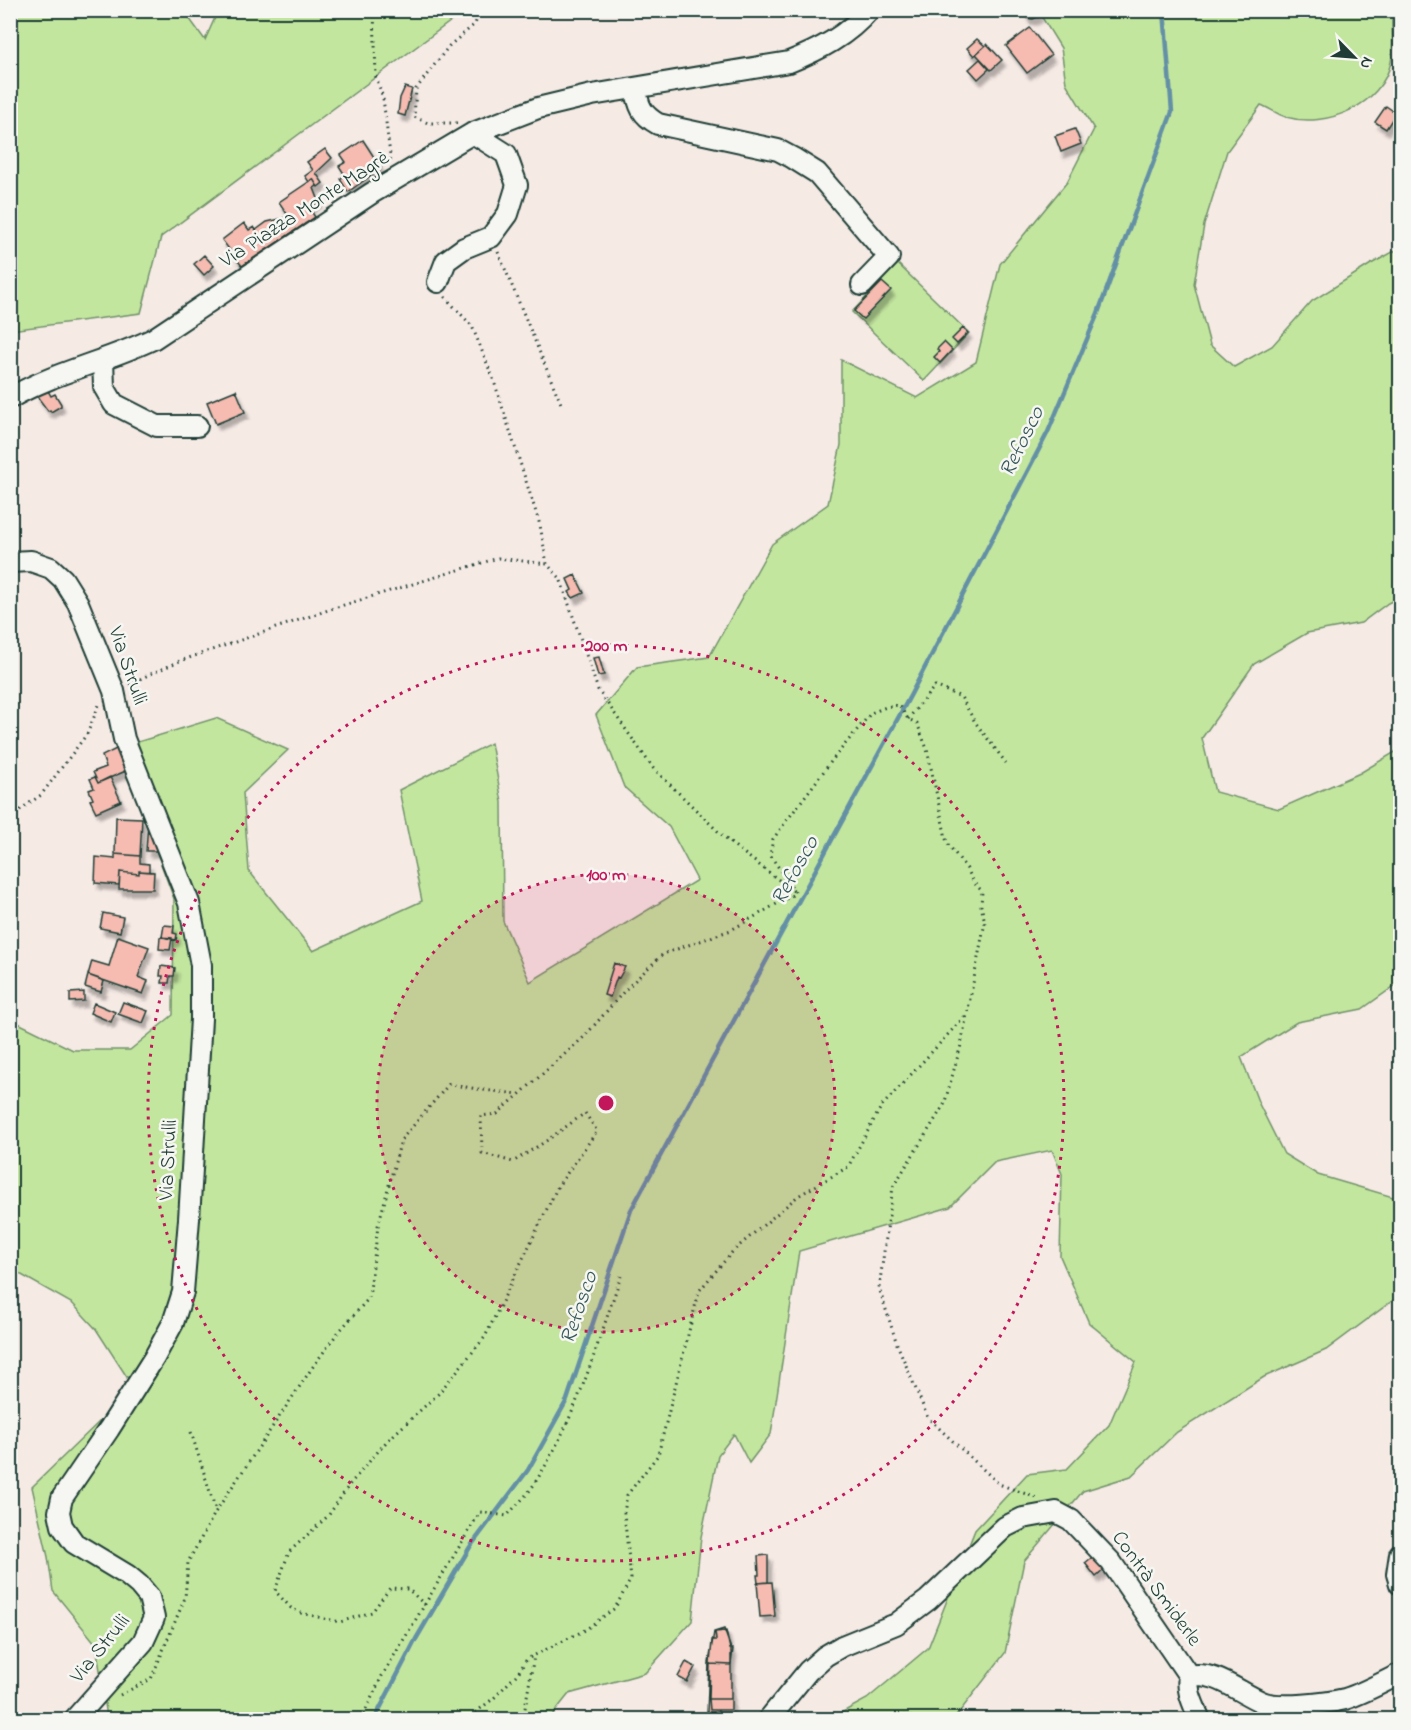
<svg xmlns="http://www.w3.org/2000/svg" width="1411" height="1730" viewBox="0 0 1411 1730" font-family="'Indie Flower',sans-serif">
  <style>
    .green { fill: #c3e69f; stroke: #71926a; stroke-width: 1.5 }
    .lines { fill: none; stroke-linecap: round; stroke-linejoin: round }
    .stream { stroke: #6490a5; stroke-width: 4.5 }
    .building { fill: #f6bbb1; stroke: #1f3d34; stroke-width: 1.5; filter: url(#shadow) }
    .minor-casing { stroke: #1f3d34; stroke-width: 24 }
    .path { stroke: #1f3d34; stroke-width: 3; stroke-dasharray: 1.5 4.5; stroke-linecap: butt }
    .minor { stroke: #f6f6f2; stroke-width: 20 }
    .ring { fill: none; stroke: #c2185b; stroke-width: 3; stroke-dasharray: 3 6 }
    .labels { text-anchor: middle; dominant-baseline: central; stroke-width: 5; stroke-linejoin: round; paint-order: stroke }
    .street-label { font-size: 21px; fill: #1f3d34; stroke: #f6f6f2 }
    .water-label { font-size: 22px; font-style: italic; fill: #36595a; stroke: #f6f6f2 }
    .centre { fill: #c2185b; stroke: #f6f6f2; stroke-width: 3 }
    .ring-label { font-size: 18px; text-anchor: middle; font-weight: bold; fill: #c2185b; stroke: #f6f6f2; stroke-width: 5; stroke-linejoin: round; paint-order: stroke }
  </style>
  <defs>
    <filter id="shadow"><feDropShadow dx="3.5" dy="6" stdDeviation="1.5" flood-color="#0004"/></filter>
  </defs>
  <rect width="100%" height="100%" fill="#f6eae5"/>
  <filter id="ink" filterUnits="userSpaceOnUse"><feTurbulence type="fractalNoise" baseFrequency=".0167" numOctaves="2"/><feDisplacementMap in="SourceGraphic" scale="12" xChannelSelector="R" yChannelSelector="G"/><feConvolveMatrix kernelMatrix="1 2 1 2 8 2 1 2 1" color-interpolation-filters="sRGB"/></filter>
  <g filter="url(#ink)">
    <!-- green -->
    <path class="green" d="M10,11H184L205,40L218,11H459L455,18L161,237L141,313L11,330Z
      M1038,11H1400V16L1392,20C1392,33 1394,49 1391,62C1382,105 1326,129 1286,117C1278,115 1269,108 1261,105L1227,151L1204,225L1194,284L1210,345L1234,367L1272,346L1312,301L1371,264L1400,248V597L1388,603L1361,623L1307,633L1254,664L1202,738L1215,792L1279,809L1360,773L1400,749V982L1362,1009L1297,1022L1241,1057L1259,1104L1284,1154L1318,1175L1400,1199V1295L1326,1350L1264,1377L1177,1432L1131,1476L1083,1491L1024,1561L1005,1653L954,1719H830L867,1699L928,1648L975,1530L1027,1474L1067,1469L1109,1425L1136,1362L1089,1323L1060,1256L1062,1174L1052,1150L995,1162L950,1207L799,1251L771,1434L749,1463L734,1434L718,1455L701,1537L692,1621L645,1673L569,1694L549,1719H105L107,1717L96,1644L53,1591L48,1557L32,1487L134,1388L96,1329L73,1304L11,1269L10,1019L73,1050H130L173,1015L174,899L118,748L216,718L288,750L243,793L249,871L313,951L422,901L399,790L491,743L502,802L503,921L530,982L697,880L669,827L624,787L596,715L637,667L709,657L772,544L828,504L841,445V360L917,398L976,362L1000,264L1067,182L1094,129L1066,83L1061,48Z
      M898,264L969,333L924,381L852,312Z"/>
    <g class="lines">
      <!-- stream -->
      <path class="stream" d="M374,1720L416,1639L470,1547L528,1470L567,1400L631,1210L910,696L1048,432L1098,313L1172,112L1164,10"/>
    </g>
    <!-- building -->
    <path class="building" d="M1026,10H1037L1039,16L1033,19L1027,18L1024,13Z
      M1030,28L1051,55L1027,73L1006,46Z
      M977,39L985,46L974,56L967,48Z
      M987,44L1002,60L991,70L976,54Z
      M980,59L989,69L978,79L969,69Z
      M405,87L412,89L405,116L398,114L400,98Z
      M1386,106L1396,113L1386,129L1375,122Z
      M1075,129L1081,144L1061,152L1055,136Z
      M363,140L381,168L348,192L340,179L345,175L339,166L346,162L341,155Z
      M325,149L332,158L316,173L323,183L318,187L313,179L309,182L305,176L313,170L307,162Z
      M313,179L317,186L314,188L319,201L309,208L315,217L242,266L222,240L244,223L249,230L254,227L256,230L267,222L289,217L279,202Z
      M204,255L214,266L204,275L194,264Z
      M882,282L891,290L863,319L854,311Z
      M963,328L968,333L957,344L952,339Z
      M944,342L952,350L940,363L934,357L939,352L937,349Z
      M47,389L51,396L55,394L61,404V406L51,412L50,410L48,411L36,395Z
      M236,390L245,412L216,424L207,402Z
      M575,575L584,593L573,598L569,592L572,590L567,579Z
      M599,657L604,675L598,676L593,658Z
      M118,748L128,770L98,783L93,772L106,767L102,756Z
      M95,777L98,783L110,777L121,801L96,812L90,800L93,799L89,790L94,788L90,779Z
      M116,817L142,818L140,856L115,854Z
      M148,822L162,851H146Z
      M115,854L140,856V863L149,864V872L139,871V874L120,872L119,885L95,883L96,857L115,859Z
      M139,871L154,872L153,889H119L120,872L139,874Z
      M103,913L123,917L120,932L100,928Z
      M164,925L174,926L173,933L177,934L176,940L162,937Z
      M118,936L149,947L138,977L148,981L143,994L88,975L92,961L109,966Z
      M160,937L172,938L170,950L159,949Z
      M614,963L625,967L619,978L617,977L610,997L604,995Z
      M161,966L175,968L174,976H170L169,983H162L163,976H160Z
      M88,975L104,981L101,992L85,987Z
      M84,992V1001L70,1002V993Z
      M123,1002L148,1011L143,1023L118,1014Z
      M94,1003L115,1012L111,1022L90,1013Z
      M1394,1490L1400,1492V1504L1392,1502Z
      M768,1555V1582L758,1583L757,1575H759L758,1556Z
      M1095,1555L1106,1568L1096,1577L1085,1563Z
      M772,1582L775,1616L760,1617L757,1583Z
      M724,1629L731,1649V1710H718V1720H682V1715L707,1713L709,1663L714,1632Z
      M726,1631L730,1649H733L731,1665L710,1664L712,1640H716L715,1632Z
      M686,1662L695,1667L687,1682L678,1677Z
      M710,1664L731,1665V1699H709Z
      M709,1699H731V1710H710Z"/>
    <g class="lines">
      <defs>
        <path id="minor" d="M636,88C638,106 642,115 658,124L778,150L793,158L817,173L889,257L862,285
          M438,282L446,261L464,248L491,237L508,214L517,185L506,154L473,133
          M103,359L104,387L114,404L157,426H197
          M10,398C55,372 107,361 153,339L372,193L473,133L538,108L592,95L789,62C819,50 847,36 869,10
          M10,562L31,561L51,568L63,579L78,603L114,691L124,739L189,903L201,965V1019L189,1219L183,1292L173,1323L154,1358L109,1429L62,1498L59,1512L62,1526L74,1543L127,1575L139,1585L149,1597L154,1618L143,1642L74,1720
          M1400,1554L1397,1574L1400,1584
          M1189,1676C1215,1670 1238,1692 1262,1702C1278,1709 1328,1703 1345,1699C1364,1693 1383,1682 1400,1674
          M1189,1676C1186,1692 1194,1705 1200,1720
          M768,1720L808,1671L825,1656L842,1646L896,1624L928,1600L1005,1527L1023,1518L1056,1512L1071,1520L1111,1562L1189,1676"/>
      </defs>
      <!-- minor casing -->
      <use href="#minor" class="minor-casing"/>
      <!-- path -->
      <path class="path" d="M374,10L376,77L383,98L391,163
        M694,10L701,13L720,10
        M457,123H428L414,117L416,89L449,46L475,24L480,10
        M498,252L562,406
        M445,297L472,326L494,381L540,525L547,564
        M129,684L177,662L334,608L498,558L547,564L560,578L598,690L653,768L729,842L796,893L770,855L773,839L833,759L871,713L886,707L899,705L908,719L917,723L927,749L947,843L967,869L975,884L982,891L981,906L985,922L961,1045L944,1105L893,1187L879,1288L897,1344L928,1418L999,1484L1037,1498
        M908,719L935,686L961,697L975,722L1006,763
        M10,817L41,795L87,734L99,705
        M191,1432L216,1511
        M425,1605L408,1589L390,1588L372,1612L340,1622L301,1613L291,1608L275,1591L289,1552L328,1516L350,1484L387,1441L438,1394L485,1337L558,1186L597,1131L585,1113L546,1141L513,1162L482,1153L481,1116L497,1114L537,1079L584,1037L627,988L663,954L731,930L796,893
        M120,1695L151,1679L185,1598L188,1562L216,1511L312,1368L336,1335L369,1298L378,1226L401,1140L449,1084L483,1090L519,1094
        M361,1720L382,1676L480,1512L507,1516C516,1505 529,1494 536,1481C576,1419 597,1345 621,1276
        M466,1720L494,1698L518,1673L527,1659L585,1630L615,1608L631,1579L624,1513L627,1495L658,1455L699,1291L733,1251L798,1196L848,1167L881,1107L965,1016
        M523,1720L534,1656
        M893,1720L909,1715L913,1720"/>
      <!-- minor -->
      <use href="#minor" class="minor"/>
    </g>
  </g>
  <!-- distance rings -->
  <circle cx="606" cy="1103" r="229" fill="#c2185b" fill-opacity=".12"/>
  <g class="ring">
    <circle cx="606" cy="1103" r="229"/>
    <circle cx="606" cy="1103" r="458"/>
  </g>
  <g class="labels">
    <!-- street labels -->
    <g class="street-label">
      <text transform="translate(305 210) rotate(-33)">Via Piazza Monte Magrè</text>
      <text transform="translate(127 666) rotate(71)">Via Strulli</text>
      <text transform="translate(169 1160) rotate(-87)">Via Strulli</text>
      <text transform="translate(1156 1589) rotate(54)">Contrà Smiderle</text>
      <text transform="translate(101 1649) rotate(-51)">Via Strulli</text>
    </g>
    <!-- water labels -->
    <g class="water-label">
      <text transform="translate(1023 442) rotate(-64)">Refosco</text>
      <text transform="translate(796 871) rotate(-61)">Refosco</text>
      <text transform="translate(580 1308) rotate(-71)">Refosco</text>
    </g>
  </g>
  <circle cx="606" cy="1103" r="9" class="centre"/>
  <g class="ring-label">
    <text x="606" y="651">200 m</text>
    <text x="606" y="880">100 m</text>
  </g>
  <!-- margin -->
  <rect width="1411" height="1730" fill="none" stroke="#f6f6f2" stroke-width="36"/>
  <rect x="18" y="18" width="1375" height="1694" fill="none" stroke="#1f3d34" stroke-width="2" filter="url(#ink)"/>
  <!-- north arrow -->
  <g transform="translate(1354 57) rotate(115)" stroke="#f6f6f2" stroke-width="4.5" paint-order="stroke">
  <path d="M0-4.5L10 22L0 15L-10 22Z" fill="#1f3d34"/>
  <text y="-9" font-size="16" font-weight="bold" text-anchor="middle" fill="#1f3d34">N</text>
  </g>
</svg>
